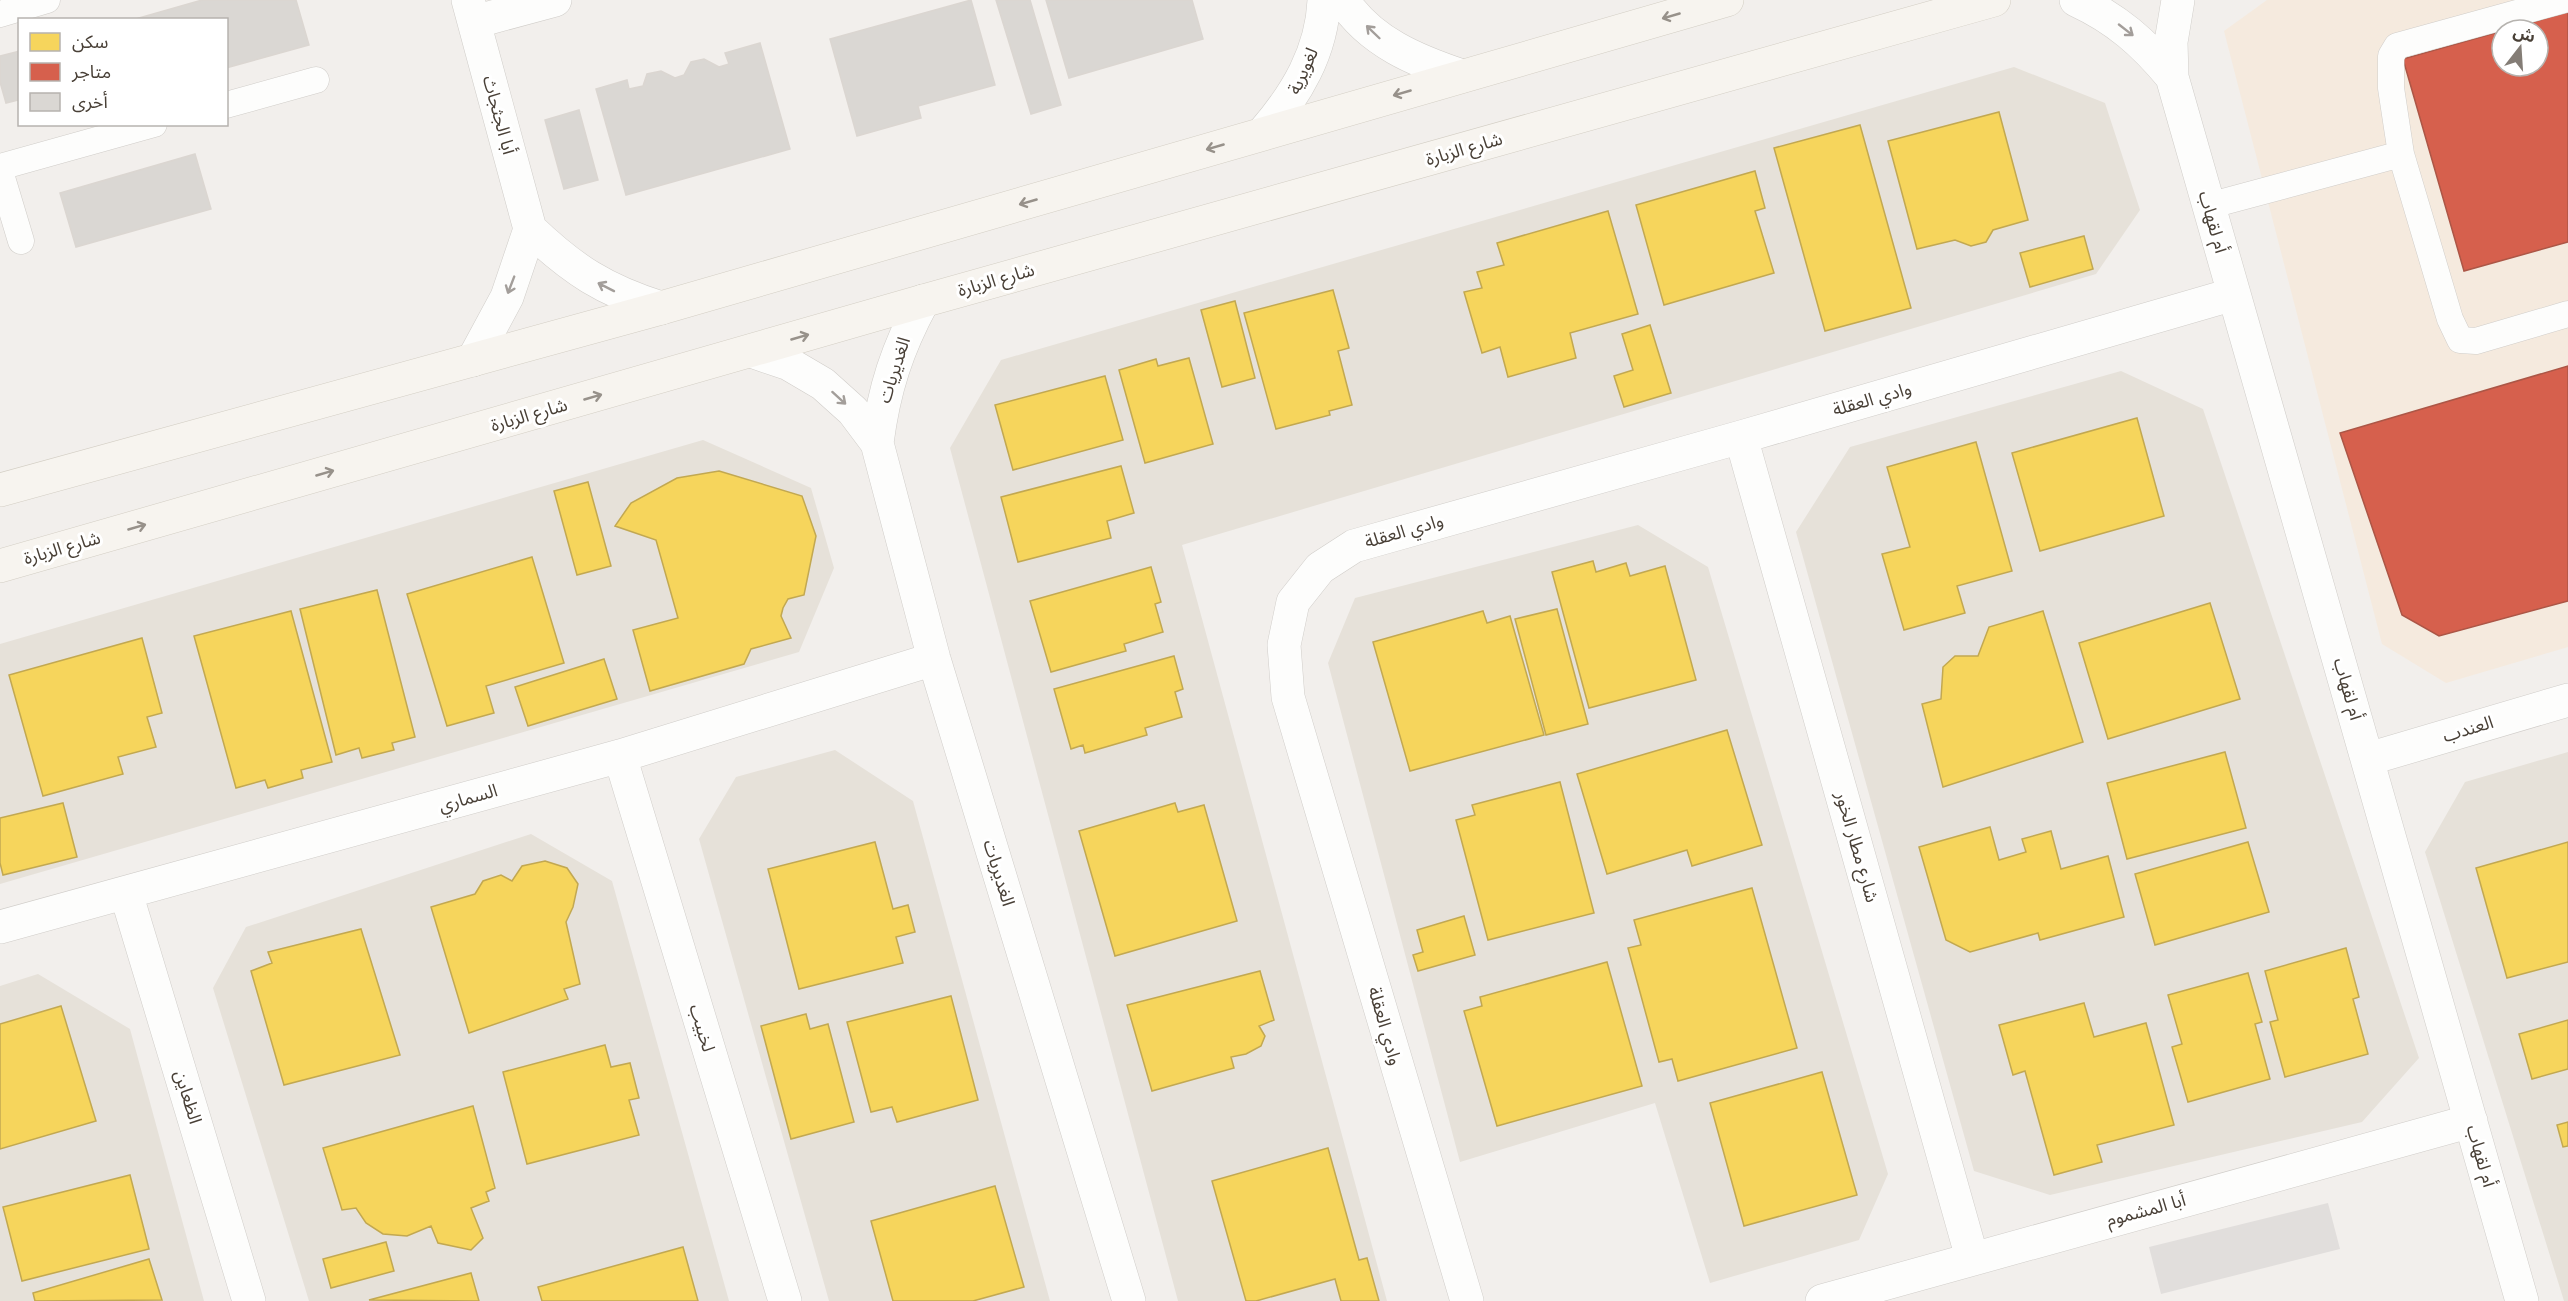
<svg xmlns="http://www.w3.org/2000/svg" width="2568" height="1301" viewBox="0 0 2568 1301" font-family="'Fira Sans','Noto Sans Arabic',sans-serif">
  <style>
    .residential { fill: #e6e1d9 }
    .commercial { fill: #f5eade; fill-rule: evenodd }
    .parking { fill: #e1dedc }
    .homes { fill: #f6d55c; stroke: #c2a851; stroke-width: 1.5 }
    .shops { fill: #d6604d; stroke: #ac5646; stroke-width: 1.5 }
    .building { fill: #dad7d3; stroke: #dbd6d1; stroke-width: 1.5 }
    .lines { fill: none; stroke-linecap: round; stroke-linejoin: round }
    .lane-casing { stroke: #d0cdc9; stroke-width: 27 }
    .street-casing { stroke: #d0cdc9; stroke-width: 34 }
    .secondary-casing { stroke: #d3cec4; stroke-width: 34 }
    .lane { stroke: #fdfdfc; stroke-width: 26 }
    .street { stroke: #fdfdfc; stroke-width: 33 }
    .secondary { stroke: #f7f4ef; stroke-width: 33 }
    .oneway { stroke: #97918a }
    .oneway2 { stroke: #a39e9a }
    .labels { text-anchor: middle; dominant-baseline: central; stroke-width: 6; stroke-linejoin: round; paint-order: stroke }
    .street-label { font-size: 18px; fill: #494037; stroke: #fff }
  </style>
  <rect width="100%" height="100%" fill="#f2efec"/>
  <!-- residential -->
  <path class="residential" d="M2014,67L2105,103L2140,210L2096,274L1182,545L1387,1301H1178L950,448L1001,360Z
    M2121,371L2203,409L2419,1058L2362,1122L2050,1195L1974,1171L1796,532L1850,447Z
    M703,440L811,488L834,568L799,652L0,884V644Z
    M1638,525L1708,567L1888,1174L1859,1240L1710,1283L1655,1103L1460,1162L1328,663L1355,598Z
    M835,750L913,801L1050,1301H829L699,839L736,777Z
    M2568,752V1301H2564L2425,852L2465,782Z
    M531,834L612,881L729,1301H309L213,988L246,927Z
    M38,974L130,1029L204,1301H0V986Z"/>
  <!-- commercial -->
  <path class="commercial" d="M2267,0H2568V647L2446,683L2382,644L2224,31ZM2502,30H2538V66H2502Z"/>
  <!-- parking -->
  <path class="parking" d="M2328,1203L2340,1249L2161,1294L2149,1247Z"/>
  <!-- homes -->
  <path class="homes" d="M1999,112L2028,220L1993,230L1986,242L1971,246L1955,240L1917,249L1888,141Z
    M1860,125L1911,308L1825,331L1774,148Z
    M1755,171L1765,208L1755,211L1774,273L1664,305L1636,205Z
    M1608,211L1638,314L1570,333L1576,358L1508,377L1500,347L1482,353L1464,292L1482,288L1477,272L1504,265L1497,243Z
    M2084,236L2093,269L2030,287L2020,253Z
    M1333,290L1349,348L1338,351L1352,405L1329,411L1330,415L1276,429L1244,313Z
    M1235,301L1255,378L1222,387L1201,310Z
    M1650,325L1671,393L1624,407L1614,376L1633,370L1622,334Z
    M1189,358L1213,444L1145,463L1119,370L1156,359L1158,366Z
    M1105,376L1123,440L1013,470L995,405Z
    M2137,418L2164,516L2040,551L2012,453Z
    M1976,442L2012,571L1957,586L1965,613L1904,630L1882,554L1910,547L1887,467Z
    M1121,466L1134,513L1107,521L1111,538L1018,562L1001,497Z
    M719,471L802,496L816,536L804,595L788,599L783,608L781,616L791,638L751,649L744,664L650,691L633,630L678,618L656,540L615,526L631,503L677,478Z
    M588,482L611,566L577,575L554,491Z
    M532,557L564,663L486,686L494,713L447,726L407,594Z
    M1593,561L1596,572L1626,563L1630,576L1665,566L1696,680L1589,708L1552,572Z
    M1151,567L1161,602L1155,604L1163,632L1124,644L1126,651L1051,672L1030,601Z
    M377,590L415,737L392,743L394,750L362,758L359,748L336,755L300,609Z
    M2210,603L2240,699L2108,739L2079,643Z
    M1557,609L1588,724L1546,735L1515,619Z
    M291,611L332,762L301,770L303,778L268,788L265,780L236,788L194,636Z
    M1483,611L1487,623L1510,616L1544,735L1410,771L1373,642Z
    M2043,611L2083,742L1943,787L1922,704L1941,699L1943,667L1955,656H1978L1989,627Z
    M142,638L162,713L147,717L156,747L118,757L123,774L43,796L9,675Z
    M1174,656L1183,689L1175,692L1182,717L1145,728L1147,735L1085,753L1083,745L1071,749L1054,689Z
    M604,659L617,699L528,726L515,687Z
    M1727,730L1762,845L1692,866L1687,850L1607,874L1577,774Z
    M2225,752L2246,828L2127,859L2107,783Z
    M1560,782L1594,913L1488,940L1456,820L1475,815L1472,805Z
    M63,803L77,857L3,875L0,863V818Z
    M1175,803L1178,812L1204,805L1237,921L1115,956L1079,831Z
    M1990,827L1999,860L2026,852L2022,839L2051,831L2061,869L2108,856L2124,917L2040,940L2038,933L1970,952L1946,940L1919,847Z
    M875,842L893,909L908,905L915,932L896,937L903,963L799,989L768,869Z
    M2248,842L2269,912L2155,945L2135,874Z
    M2568,842V962L2507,978L2476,868Z
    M545,861L567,868L578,884L573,907L566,922L580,984L564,989L568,999L469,1033L431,907L475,894L483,881L501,875L512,881L522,866Z
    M1752,888L1797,1048L1678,1081L1672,1059L1659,1062L1628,948L1641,945L1634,920Z
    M1464,916L1475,955L1418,971L1413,955L1423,952L1417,930Z
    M361,929L400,1055L284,1085L251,971L272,963L268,952Z
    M2346,948L2359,997L2353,999L2368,1054L2285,1077L2270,1022L2278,1020L2265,971Z
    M1607,962L1642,1086L1497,1126L1464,1011L1482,1006L1480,997Z
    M1260,971L1274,1020L1259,1026L1265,1036L1261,1046L1246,1054L1231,1057L1234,1068L1152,1091L1127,1005Z
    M2248,973L2262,1022L2255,1024L2270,1079L2188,1102L2172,1047L2182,1044L2168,995Z
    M951,996L978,1100L897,1122L892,1107L871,1112L847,1022Z
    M2084,1003L2094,1037L2146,1023L2174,1125L2097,1145L2102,1162L2054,1175L2025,1071L2013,1075L1999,1025Z
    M61,1006L96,1121L0,1149V1024Z
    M806,1014L810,1029L828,1024L854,1122L791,1139L761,1026Z
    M2568,1020V1069L2532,1079L2519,1034Z
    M605,1045L611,1067L630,1063L639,1098L629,1100L639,1135L527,1164L503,1072Z
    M1822,1072L1857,1195L1744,1226L1710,1103Z
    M473,1106L495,1188L486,1192L489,1201L471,1208L483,1238L471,1250L438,1243L431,1226L407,1236L383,1234L366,1223L356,1208L342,1210L323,1148Z
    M2568,1122V1146L2563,1147L2557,1125Z
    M1328,1148L1359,1260L1367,1258L1379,1301H1341L1335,1279L1256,1301H1246L1212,1181Z
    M130,1175L149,1249L22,1281L3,1207Z
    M995,1186L1024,1287L973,1301H893L871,1221Z
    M386,1242L394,1271L331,1288L323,1259Z
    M683,1247L698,1301H542L538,1287Z
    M149,1259L162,1300L35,1301L33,1293Z
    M471,1273L479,1301L369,1300Z"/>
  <!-- shops -->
  <path class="shops" d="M2568,12V242L2464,271L2403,59L2502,31V66H2538V30H2505Z
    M2568,366V601L2439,636L2402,615L2340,433Z"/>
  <!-- building -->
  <path class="building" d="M202,0H296L309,45L226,68V20H132Z
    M971,0L995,85L918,106L921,118L857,136L830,39Z
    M996,0H1030L1061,105L1031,114Z
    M1046,0H1192L1203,39L1069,78Z
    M760,43L790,149L626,195L596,89L627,80L629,89L643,86L647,74L661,71L675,78L684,75L691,62L704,59L719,67L729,64L725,53Z
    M20,51V104L18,100L6,103L0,82V56Z
    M579,110L598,180L564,189L545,120Z
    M195,154L211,209L76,247L60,193Z"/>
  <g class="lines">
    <defs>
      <path id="lane" d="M2564,0L2397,46L2391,56V88L2401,154L2450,319L2460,340L2476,341L2568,314
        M0,14L47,0
        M226,105L316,80
        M0,167L154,124
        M0,171L21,241
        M2208,206L2401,154"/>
      <path id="street" d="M468,0L530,229C573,270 604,290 661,308
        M1343,0C1370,42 1417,61 1462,76
        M2076,0C2117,19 2144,43 2172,77
        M2178,0L2171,42L2172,77L2522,1301
        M474,22L555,0
        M1263,133C1296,95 1322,52 1324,0
        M751,351L789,364L823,384L853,411L877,443L934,659L1129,1301
        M473,360L507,297L530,229
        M1741,437L1972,1258
        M877,443C884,389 897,349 923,301
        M620,756L785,1301
        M2368,759L2568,700
        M126,893L249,1301
        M0,927L620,756L934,659
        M1467,1301L1288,697L1284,645L1293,602L1320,568L1354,546L1741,437L2234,294
        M1822,1301L2471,1121"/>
      <path id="secondary" d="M0,490L661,308L1727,0
        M0,566L923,301L1994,0"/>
    </defs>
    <!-- lane casing -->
    <use href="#lane" class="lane-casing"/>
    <!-- street casing -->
    <use href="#street" class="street-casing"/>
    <!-- secondary casing -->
    <use href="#secondary" class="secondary-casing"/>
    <!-- lane -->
    <use href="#lane" class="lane"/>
    <!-- street -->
    <use href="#street" class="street"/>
    <!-- secondary -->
    <use href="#secondary" class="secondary"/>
  </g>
  <!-- one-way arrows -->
  <defs><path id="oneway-shaft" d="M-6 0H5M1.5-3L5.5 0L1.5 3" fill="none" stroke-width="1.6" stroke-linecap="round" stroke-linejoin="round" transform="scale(1.5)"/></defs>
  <g class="oneway">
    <use href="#oneway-shaft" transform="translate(1671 16) rotate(164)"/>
    <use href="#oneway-shaft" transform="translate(1402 93) rotate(164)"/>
    <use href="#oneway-shaft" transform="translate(1215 147) rotate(164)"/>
    <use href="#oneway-shaft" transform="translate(1028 202) rotate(164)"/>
    <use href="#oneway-shaft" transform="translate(800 337) rotate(-16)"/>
    <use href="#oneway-shaft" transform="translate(593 397) rotate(-16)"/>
    <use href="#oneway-shaft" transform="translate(325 473) rotate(-16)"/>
    <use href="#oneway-shaft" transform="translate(137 527) rotate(-16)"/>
  </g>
  <g class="oneway2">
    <use href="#oneway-shaft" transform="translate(2126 30) rotate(38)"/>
    <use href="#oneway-shaft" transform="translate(1373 32) rotate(-136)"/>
    <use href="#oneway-shaft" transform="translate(511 285) rotate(111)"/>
    <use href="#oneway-shaft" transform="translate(606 287) rotate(-153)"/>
    <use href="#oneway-shaft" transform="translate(839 398) rotate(42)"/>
  </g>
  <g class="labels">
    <!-- street labels -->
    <g class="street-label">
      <text transform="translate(1303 71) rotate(-66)">لغويرية</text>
      <text transform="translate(499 115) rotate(75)">أبا الجثجاث</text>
      <text transform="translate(1464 149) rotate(-16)">شارع الزبارة</text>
      <text transform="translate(2213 222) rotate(74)">أم لقهاب</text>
      <text transform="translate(996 280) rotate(-16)">شارع الزبارة</text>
      <text transform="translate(894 370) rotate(-72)">الغديريات</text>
      <text transform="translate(1872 399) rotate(-16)">وادي العقلة</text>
      <text transform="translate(529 415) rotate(-16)">شارع الزبارة</text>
      <text transform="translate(1404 531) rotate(-16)">وادي العقلة</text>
      <text transform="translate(62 548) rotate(-16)">شارع الزبارة</text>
      <text transform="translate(2348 689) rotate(74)">أم لقهاب</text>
      <text transform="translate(2468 729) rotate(-17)">العندب</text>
      <text transform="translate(468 798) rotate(-16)">السماري</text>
      <text transform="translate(1857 847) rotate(74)">شارع مطار الخور</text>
      <text transform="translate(999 873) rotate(73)">الغديريات</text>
      <text transform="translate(1385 1026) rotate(74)">وادي العقلة</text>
      <text transform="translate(702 1028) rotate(73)">لخبيب</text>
      <text transform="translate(188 1097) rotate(73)">الظعاين</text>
      <text transform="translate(2481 1156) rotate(74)">أم لقهاب</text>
      <text transform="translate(2146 1210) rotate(-15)">أبا المشموم</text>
    </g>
  </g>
  <!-- legend -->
  <rect x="18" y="18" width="210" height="108" fill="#ffffff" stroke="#b6b3af" stroke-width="1.5"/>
  <rect x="30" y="33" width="30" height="18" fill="#f6d55c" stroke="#b6b3af" stroke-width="1.5"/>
  <text x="72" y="48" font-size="18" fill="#494037">سكن</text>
  <rect x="30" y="63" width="30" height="18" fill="#d6604d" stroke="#b6b3af" stroke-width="1.5"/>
  <text x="72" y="78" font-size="18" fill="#494037">متاجر</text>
  <rect x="30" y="93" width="30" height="18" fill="#dad7d3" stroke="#b6b3af" stroke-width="1.5"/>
  <text x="72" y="108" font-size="18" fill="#494037">أخرى</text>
  <!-- north arrow -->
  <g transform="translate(2520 48) rotate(17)"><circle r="28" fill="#ffffff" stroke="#b6b3af" stroke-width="1.5"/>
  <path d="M0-4.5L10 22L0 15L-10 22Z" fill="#847d76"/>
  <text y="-9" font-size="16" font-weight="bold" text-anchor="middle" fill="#494037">ش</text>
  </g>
</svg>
